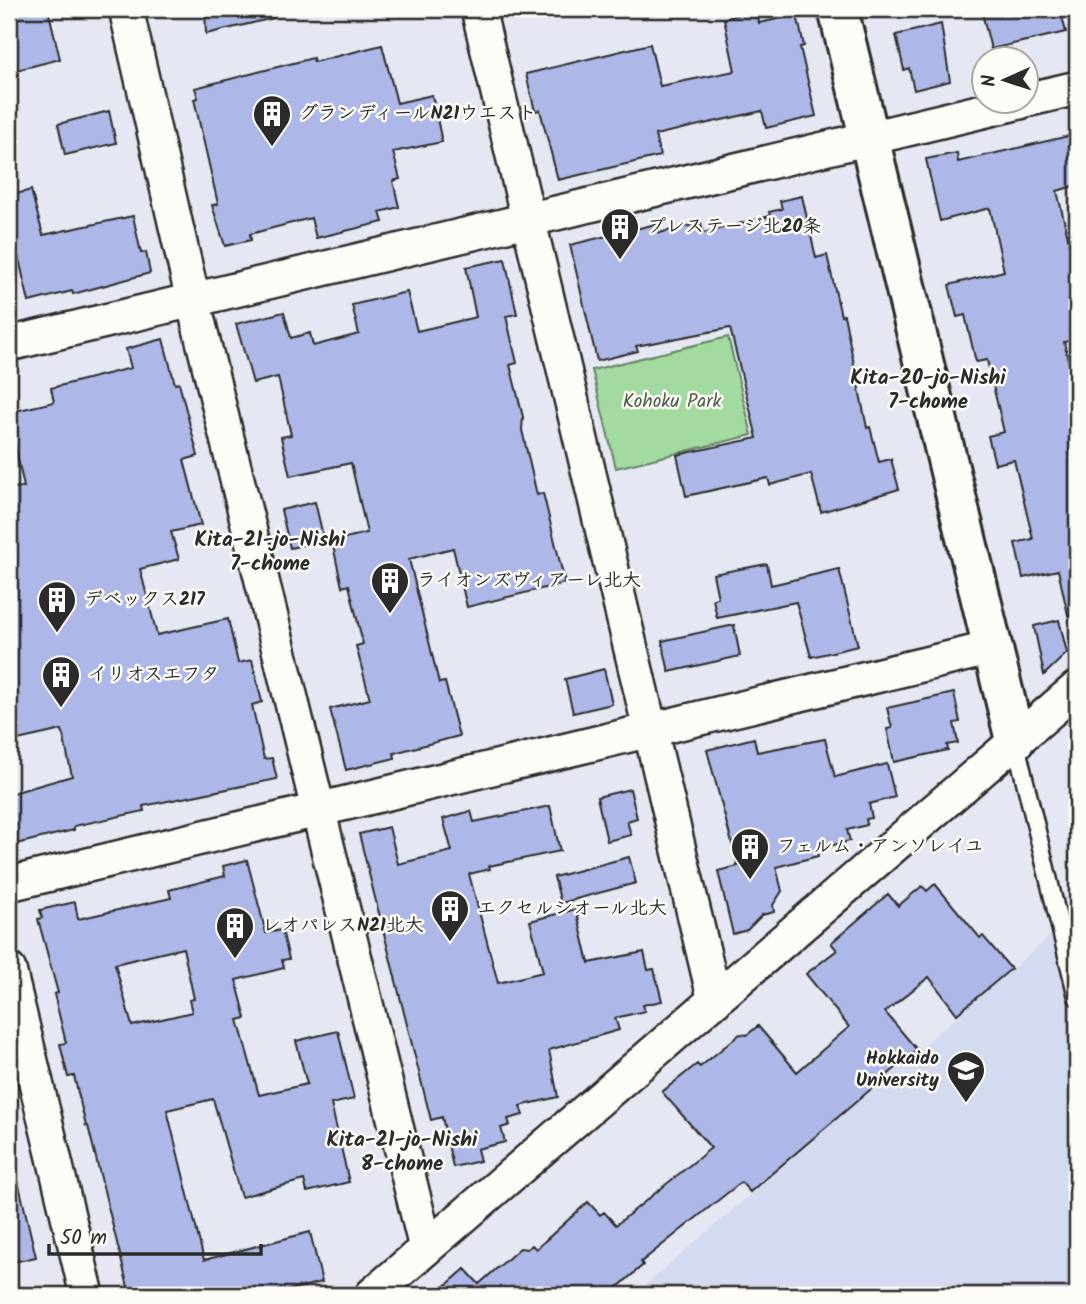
<svg xmlns="http://www.w3.org/2000/svg" width="1086" height="1304" viewBox="0 0 1086 1304" font-family="Kalam,'Klee One',sans-serif">
  <style>
    .built { fill: #d4daef }
    .green { fill: #a2da9f; stroke: #668265; stroke-width: 2 }
    .building { fill: #adb8e8; stroke: #2b2b2b; stroke-width: 2; fill-rule: evenodd }
    .lines { fill: none; stroke-linecap: round; stroke-linejoin: round }
    .service-casing { stroke: #2b2b2b; stroke-width: 21 }
    .minor-casing { stroke: #2b2b2b; stroke-width: 38 }
    .tertiary-casing { stroke: #2b2b2b; stroke-width: 44 }
    .service { stroke: #fdfcf7; stroke-width: 16 }
    .minor { stroke: #fdfcf7; stroke-width: 33 }
    .tertiary { stroke: #fdfcf7; stroke-width: 38 }
    .labels { text-anchor: middle; dominant-baseline: central; stroke-width: 5; stroke-linejoin: round; paint-order: stroke }
    .poi-label { font-size: 19px; font-weight: bold; fill: #2b2b2b; stroke: #fdfcf7; text-anchor: start }
    .park-label { font-size: 19px; fill: #4f604e; stroke: #fdfcf7 }
    .neighbourhood-label { font-size: 21px; font-weight: bold; fill: #2b2b2b; stroke: #fdfcf7 }
  </style>
  <rect width="100%" height="100%" fill="#e5e8f2"/>
  <filter id="ink" filterUnits="userSpaceOnUse"><feTurbulence type="fractalNoise" baseFrequency=".0143" numOctaves="2"/><feDisplacementMap in="SourceGraphic" scale="14" xChannelSelector="R" yChannelSelector="G"/><feConvolveMatrix kernelMatrix="1 2 1 2 8 2 1 2 1" color-interpolation-filters="sRGB"/></filter>
  <g filter="url(#ink)">
    <!-- built -->
    <path class="built" d="M1077,913V1295H634Z"/>
    <!-- green -->
    <path class="green" d="M728,337L752,435L616,468L592,370Z"/>
    <!-- building -->
    <path class="building" d="M9,9H48L60,59L9,72Z
      M205,9H273L274,18L206,34Z
      M756,9L759,23L797,15L804,46L800,47L816,116L766,128L762,111L655,135L660,156L558,180L540,110L535,111L526,74L650,44L660,86L735,71L724,19Z
      M981,9H1060L1066,32L991,49Z
      M941,24L950,81L914,90L909,68L904,70L896,35Z
      M382,45L397,103L432,95L442,142L393,152L400,179L393,181L399,207L380,212L383,222L316,238L311,218L250,234L251,240L225,246L212,205L218,204L194,99L198,98L195,88L313,58L314,62Z
      M109,111L116,143L65,155L58,124Z
      M1077,134V185L1057,191L1072,254L1077,253V339L1064,342L1077,398V445L1070,447L1077,478V614L1068,615L1058,570L1023,578L1015,543L1033,539L1014,460L995,464L988,436L1004,432L987,360L976,362L965,315L957,317L949,285L1004,271L990,208L940,221L926,159L957,153L958,162Z
      M31,190L43,235L133,216L141,253L146,252L150,273L73,294L72,291L29,302L9,217V196Z
      M802,196L816,258L827,255L841,316L844,315L867,428L870,427L879,462L891,459L899,489L821,512L811,474L770,485L768,478L686,496L677,455L757,438L730,328L636,346L638,351L597,361L570,245L656,224L659,233L701,223L703,233L770,216L769,212L782,209L780,201Z
      M505,259L517,314L506,316L517,363L510,365L523,417L522,430L537,495L543,493L565,583L467,607L453,548L409,559L439,683L445,682L459,736L394,753L395,758L346,770L330,709L370,699L356,646L363,644L349,585L342,587L332,541L367,533L351,463L290,476L281,437L291,435L278,377L253,383L236,324L284,312L291,338L310,333L313,346L359,334L352,305L407,292L417,331L476,317L466,267Z
      M163,339L175,384L179,383L198,456L184,460L201,525L171,532L179,559L140,569L157,635L228,619L238,663L252,660L262,702L252,705L264,759L272,758L277,779L143,806L144,811L74,826V830L16,844L9,815V794L72,776L62,730L9,742V488L24,487L9,417L16,416L15,411L54,402L51,388L131,368L126,349Z
      M315,502L324,540L290,548L281,510Z
      M767,564L771,585L839,569L858,646L811,657L796,602L717,618L713,599L718,598L713,574Z
      M1059,620L1067,653L1044,675L1034,626Z
      M734,625L740,656L669,672L662,641Z
      M604,669L612,704L573,713L565,679Z
      M954,693L960,722L954,723L958,743L947,745L948,750L894,762L887,729L892,728L887,708Z
      M754,738L757,752L825,739L835,777L887,764L895,797L869,804L872,818L866,819L867,825L847,830L850,841L816,849L818,856L776,867L782,891L773,905L774,912L762,915L747,930L733,934L718,871L738,866L707,750Z
      M630,789L637,818L627,821L631,835L607,841L597,797Z
      M550,806L560,851L489,866L490,869L469,874L498,983L543,972L530,921L576,909L589,963L644,952L648,970L654,969L662,1001L643,1005L645,1011L615,1018L619,1030L549,1050L558,1097L520,1106L523,1115L508,1119L510,1125L501,1128L505,1142L477,1149L480,1161L453,1167L442,1117L431,1120L359,834L389,827L398,864L452,851L443,819L471,811L474,822Z
      M629,857L636,883L561,903L554,877Z
      M247,860L266,933L282,930L289,959L282,960L284,968L236,980L246,1018L238,1020L259,1095L307,1084L296,1041L338,1031L354,1099L331,1104L349,1182L307,1192L304,1180L241,1197L213,1099L167,1110L204,1260L310,1232L322,1282L269,1295H130L88,1126H86L74,1076L68,1077L60,1044L66,1043L54,994L58,993L38,919L42,918L40,910L75,902L78,919L171,898L169,890L225,876L223,866ZM183,948L194,999L189,1000L192,1012L132,1026L115,964Z
      M935,884L980,938L983,936L1011,969L957,1014L929,977L885,1012L917,1050L750,1192L741,1182L641,1262L643,1265L609,1295H435L465,1269L479,1284L520,1248L527,1249L532,1245L536,1249L588,1202L600,1215L604,1212L616,1225L711,1148L662,1092L697,1064L700,1067L740,1034L747,1035L758,1026L797,1072L849,1027L806,974L837,950L831,943L888,894L898,906L922,886L927,891Z
      M18,1181L36,1257L9,1263V1182Z"/>
    <g class="lines">
      <defs>
        <path id="service" d="M1015,740L1077,997"/>
        <path id="minor" d="M126,9L193,300L426,1248
          M478,9L715,1001
          M1026,100L1077,88
          M9,344L1020,102
          M9,884L992,648
          M9,970L87,1295
          M372,1295L1077,688"/>
        <path id="tertiary" d="M838,9L1015,740"/>
      </defs>
      <!-- service casing -->
      <use href="#service" class="service-casing"/>
      <!-- minor casing -->
      <use href="#minor" class="minor-casing"/>
      <!-- tertiary casing -->
      <use href="#tertiary" class="tertiary-casing"/>
      <!-- service -->
      <use href="#service" class="service"/>
      <!-- minor -->
      <use href="#minor" class="minor"/>
      <!-- tertiary -->
      <use href="#tertiary" class="tertiary"/>
    </g>
  </g>
  <!-- icons -->
  <defs>
    <symbol id="building-pin" viewBox="-11 -11 22 30"><path d="M0 17L-7.5 6A9.5 9.5 0 1 1 7.5 6Z" fill="#2b2b2b" stroke="#fdfcf7"/><path d="M-4-6H4V6H1V3H-1V6H-4ZM-2.5-4.3h1.7v1.8h-1.7ZM.8-4.3h1.7v1.8H.8ZM-2.5-1h1.7V.8h-1.7ZM.8-1h1.7V.8H.8Z" fill="#fff"/></symbol>
    <symbol id="university-pin" viewBox="-11 -11 22 30"><path d="M0 17L-7.5 6A9.5 9.5 0 1 1 7.5 6Z" fill="#2b2b2b" stroke="#fdfcf7"/><path d="M0-5L7-2L0 1L-7-2ZM-4 1L0 2.5L4 1V4Q0 6-4 4Z" fill="#fff"/></symbol>
  </defs>
  <g fill-rule="evenodd">
    <use href="#building-pin" x="250" y="92" width="44" height="60"/>
    <use href="#building-pin" x="598" y="205" width="44" height="60"/>
    <use href="#building-pin" x="368" y="559" width="44" height="60"/>
    <use href="#building-pin" x="35" y="578" width="44" height="60"/>
    <use href="#building-pin" x="39" y="653" width="44" height="60"/>
    <use href="#building-pin" x="728" y="825" width="44" height="60"/>
    <use href="#building-pin" x="428" y="887" width="44" height="60"/>
    <use href="#building-pin" x="213" y="904" width="44" height="60"/>
    <use href="#university-pin" x="944" y="1048" width="44" height="60"/>
  </g>
  <g class="labels">
    <!-- poi labels -->
    <g class="poi-label">
      <text x="299" y="114">グランディールN21ウエスト</text>
      <text x="647" y="227">プレステージ北20条</text>
      <text x="417" y="581">ライオンズヴィアーレ北大</text>
      <text x="84" y="600">デベックス217</text>
      <text x="88" y="675">イリオスエフタ</text>
      <text x="777" y="847">フェルム・アンソレイユ</text>
      <text x="477" y="909">エクセルシオール北大</text>
      <text x="262" y="926">レオパレスN21北大</text>
      <text x="939" y="1059" text-anchor="end">Hokkaido<tspan x="939" dy="22">University</tspan></text>
    </g>
    <!-- park labels -->
    <g class="park-label">
      <text x="672" y="402">Kohoku Park</text>
    </g>
    <!-- neighbourhood labels -->
    <g class="neighbourhood-label">
      <text x="928" y="378">Kita-20-jo-Nishi<tspan x="928" dy="24">7-chome</tspan></text>
      <text x="270" y="540">Kita-21-jo-Nishi<tspan x="270" dy="24">7-chome</tspan></text>
      <text x="402" y="1140">Kita-21-jo-Nishi<tspan x="402" dy="24">8-chome</tspan></text>
    </g>
  </g>
  <!-- margin -->
  <rect width="1086" height="1304" fill="none" stroke="#fdfcf7" stroke-width="35"/>
  <rect x="18" y="18" width="1051" height="1269" fill="none" stroke="#2b2b2b" stroke-width="2.5" filter="url(#ink)"/>
  <!-- north arrow -->
  <g transform="translate(1005 80) rotate(267)"><circle r="33" fill="#fdfcf7" stroke="#a9a8a5" stroke-width="2"/>
  <path d="M0-5L12 26L0 18L-12 26Z" fill="#2b2b2b"/>
  <text y="-10" font-size="19" font-weight="bold" text-anchor="middle" fill="#2b2b2b">N</text>
  </g>
  <!-- scale -->
  <path d="M49 1244v10h212v-10" fill="none" stroke="#2b2b2b" stroke-width="3.5"/>
  <text x="60" y="1244" font-size="21" fill="#2b2b2b" stroke="#fdfcf7" stroke-width="5" paint-order="stroke">50 m</text>
</svg>
